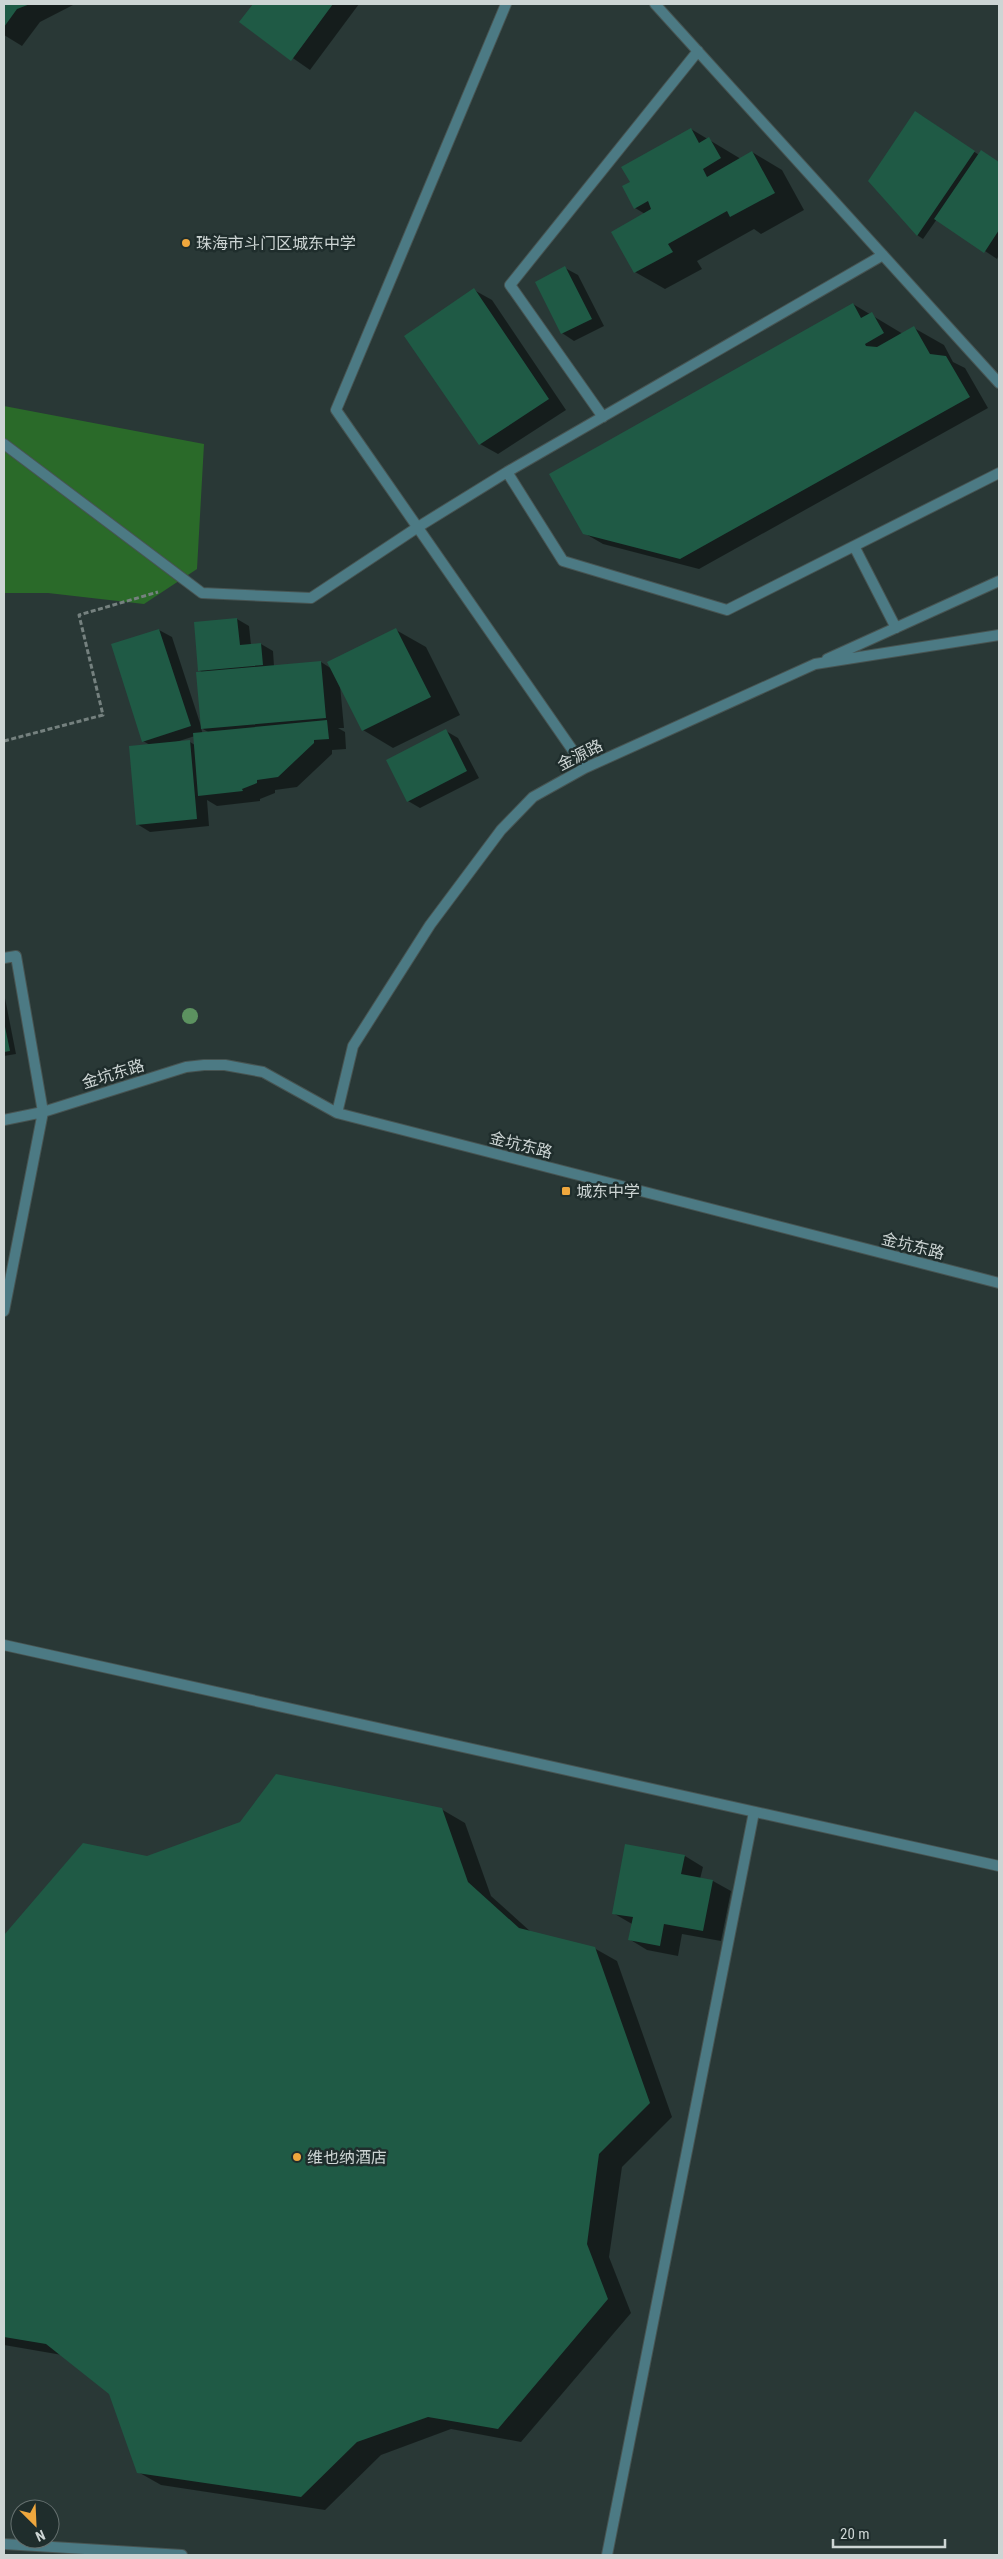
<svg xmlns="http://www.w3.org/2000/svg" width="1003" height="2559" viewBox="0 0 1003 2559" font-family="'Roboto Condensed','Noto Sans SC',sans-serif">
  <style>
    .forest { fill: #2a6a29 }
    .shadow { fill: #0007; fill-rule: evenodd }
    .building { fill: #1f5a45 }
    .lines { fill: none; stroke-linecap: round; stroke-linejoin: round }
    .minor-casing { stroke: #475452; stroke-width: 12 }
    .path { stroke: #75817f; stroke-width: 3; stroke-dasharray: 5 2.5; stroke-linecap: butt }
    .minor { stroke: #4c7a84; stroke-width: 10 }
    .tree { fill: #5c9260 }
    .poi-dot { fill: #efa73d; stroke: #1f2d2c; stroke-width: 2 }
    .labels { text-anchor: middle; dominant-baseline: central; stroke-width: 5; stroke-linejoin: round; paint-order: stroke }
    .poi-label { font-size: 16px; fill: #cdd5d4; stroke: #1f2d2c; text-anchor: start }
    .street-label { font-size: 16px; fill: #cdd5d4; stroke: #1f2d2c }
  </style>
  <rect width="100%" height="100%" fill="#293836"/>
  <!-- forest -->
  <path class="forest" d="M4,406L204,444L197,569L144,604L48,593H4Z"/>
  <!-- shadow -->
  <path class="shadow" d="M4,4H75L40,22L22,46L4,35Z
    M254,4H359L310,70L241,22Z
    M922,116L979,155L999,162V255L997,259L937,219L923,239L917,235Z
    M691,129L741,159L752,152L782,170L804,210L761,234L754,229L697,261L702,269L665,289L635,272L645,214L635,208L632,182Z
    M565,268L578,275L604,326L574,341L562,333Z
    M474,290L492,300L566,410L498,454L480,444Z
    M853,304L903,334L914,328L944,345L953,362L965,368L988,408L699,569L603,544L584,533Z
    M237,619L249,626L251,645L261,644L273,651L274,666L321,662L332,669L396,630L426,647L460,715L393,748L363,730L340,685L344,728H338L345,732L346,749L332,750V754L297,787L275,790V793L260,799V801L217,806L207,800L209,826L150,832L137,824L150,745L143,741L159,630L172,637L201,726L203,673L199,670ZM201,728L210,733L203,734ZM195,736V745L190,742H176Z
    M446,731L458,738L479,778L420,808L408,801Z
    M4,993L16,1054L4,1056Z
    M441,1809L465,1823L491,1896L531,1932L594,1948L617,1961L672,2117L622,2167L609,2257L631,2313L521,2442L451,2429L381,2455L325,2510L161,2485L138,2472L110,2393L62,2355L4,2345V1937L83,1844L147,1857Z
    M685,1856L703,1867L700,1879L713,1881L731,1891L721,1941L682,1934L678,1956L647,1950L629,1939L632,1924L613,1913Z"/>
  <!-- building -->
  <path class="building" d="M4,4H30L17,9L4,27Z
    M253,4H333L291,61L239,22Z
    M915,111L975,151L917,236L868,181Z
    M691,128L699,143L709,137L721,158L703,169L707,177L752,151L775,193L730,217L727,211L668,244L673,252L634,273L611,232L651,209L648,201L634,209L622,186L630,182L621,167Z
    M981,150L999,162V230L984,253L934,219Z
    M565,266L592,319L561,334L535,282Z
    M474,288L549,399L479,445L404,336Z
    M853,303L861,318L872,312L884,333L865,344L866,346L877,347L914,326L930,354L946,356L970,397L680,559L583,534L549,474Z
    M237,618L240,645L261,643L263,665L198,671L194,622Z
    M396,628L431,697L362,731L327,662Z
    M159,629L191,726L142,742L111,644Z
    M321,661L326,718L201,729L196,672Z
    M327,720L329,739L314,740V743L278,777L257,780V783L242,789L243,791L198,796L193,733Z
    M446,729L467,771L407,802L386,760Z
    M190,740L197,819L136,825L129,746Z
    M4,1022L10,1051L4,1052Z
    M276,1774L442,1808L468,1882L519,1928L595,1947L650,2103L599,2154L587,2244L608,2299L498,2429L428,2417L357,2442L301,2497L137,2473L109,2394L46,2344L4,2337V1935L83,1843L147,1856L240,1822Z
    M625,1844L685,1855L681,1874L713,1880L703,1931L664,1924L660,1946L628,1940L633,1917L612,1914Z"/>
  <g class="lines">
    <defs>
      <path id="minor" d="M506,4L336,410L585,768
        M655,4L999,383
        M603,417L510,285L698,51
        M4,444L202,593L311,598L418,527L507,472L883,255
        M507,472L563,561L727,610L999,473
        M854,546L896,628
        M827,659L999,581
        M4,958L16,956L43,1112L4,1311
        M337,1113L353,1046L430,925L501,830L533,797L585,768L815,664L999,635
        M4,1120L43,1112L186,1067L204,1065H225L263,1072L337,1113L999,1283
        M4,1645L999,1866
        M4,2544L182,2555
        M607,2555L754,1812"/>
    </defs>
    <!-- minor casing -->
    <use href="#minor" class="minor-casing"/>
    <!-- path -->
    <path class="path" d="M4,741L103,715L79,615L158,592"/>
    <!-- minor -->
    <use href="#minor" class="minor"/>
  </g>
  <!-- trees -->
  <circle class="tree" cx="190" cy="1016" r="8"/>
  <!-- markers -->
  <g class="poi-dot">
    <circle cx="186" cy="243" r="5"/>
    <rect x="561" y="1186" width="10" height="10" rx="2.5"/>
    <circle cx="297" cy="2157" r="5"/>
  </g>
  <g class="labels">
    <!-- poi labels -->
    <g class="poi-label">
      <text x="196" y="243">珠海市斗门区城东中学</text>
      <text x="576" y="1191">城东中学</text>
      <text x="307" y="2157">维也纳酒店</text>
    </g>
    <!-- street labels -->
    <g class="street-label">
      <text transform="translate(580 755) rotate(-27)">金源路</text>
      <text transform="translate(113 1074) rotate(-17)">金坑东路</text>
      <text transform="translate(521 1145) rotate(14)">金坑东路</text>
      <text transform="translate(913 1246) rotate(14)">金坑东路</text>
    </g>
  </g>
  <!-- border -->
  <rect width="1003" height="2559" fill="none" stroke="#cdd5d4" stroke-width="10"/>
  <!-- north arrow -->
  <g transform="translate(35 2524) rotate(156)"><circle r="24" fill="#1f2d2c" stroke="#65706f"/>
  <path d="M0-4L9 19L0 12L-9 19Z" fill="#efa73d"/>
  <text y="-8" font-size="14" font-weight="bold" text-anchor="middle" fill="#cdd5d4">N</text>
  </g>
  <!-- scale -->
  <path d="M833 2539v8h112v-8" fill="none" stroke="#cdd5d4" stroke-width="2.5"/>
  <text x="840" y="2539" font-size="15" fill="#cdd5d4" stroke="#1f2d2c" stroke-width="4" paint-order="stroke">20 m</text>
</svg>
